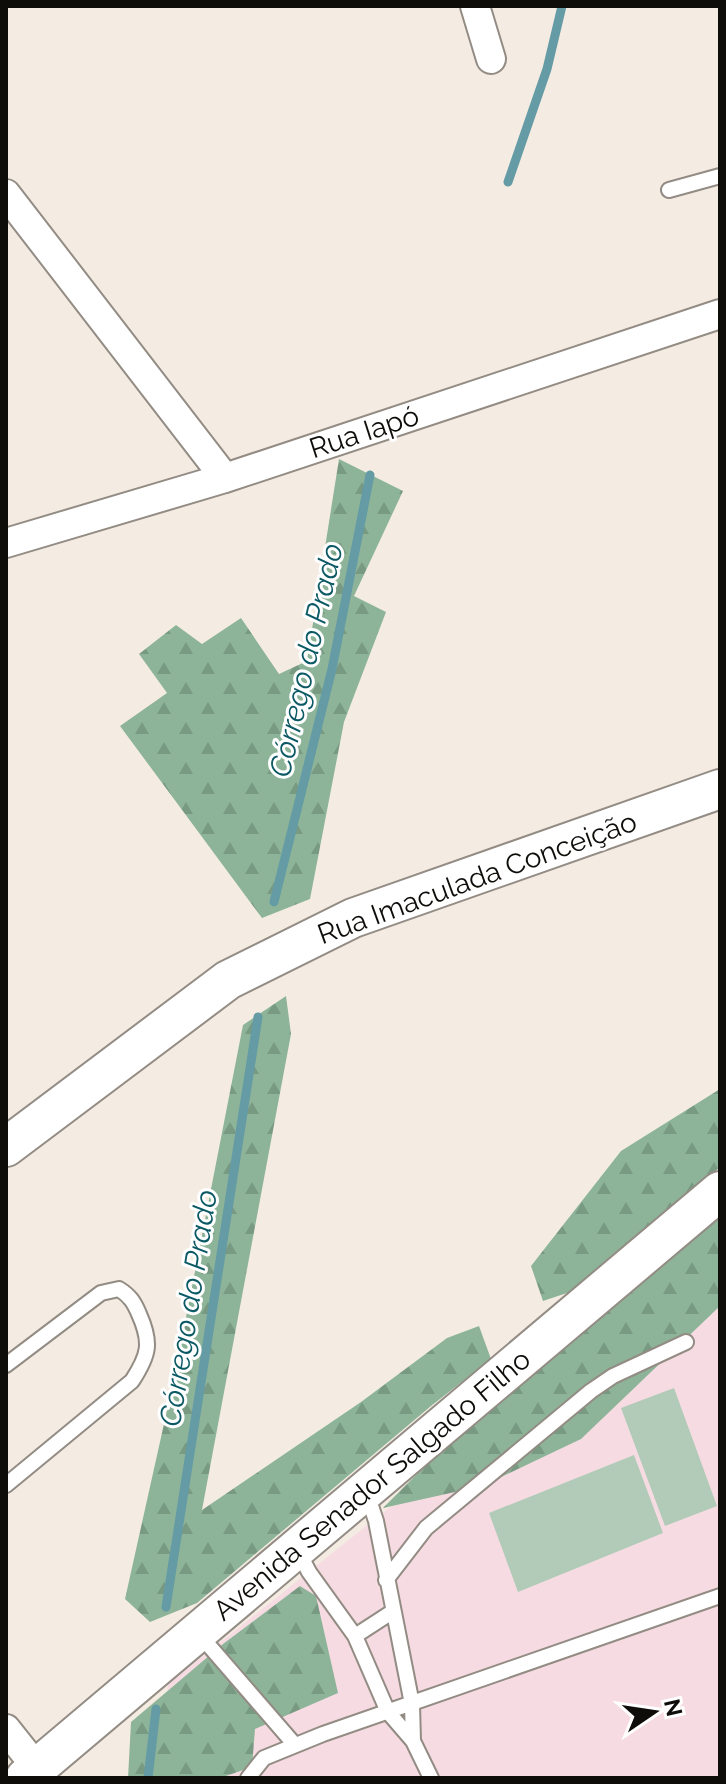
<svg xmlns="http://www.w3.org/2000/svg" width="726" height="1784" viewBox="0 0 726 1784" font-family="Raleway,sans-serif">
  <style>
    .education { fill: #f6dce2 }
    .forest { fill: url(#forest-firs) }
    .park { fill: #b1cbb8 }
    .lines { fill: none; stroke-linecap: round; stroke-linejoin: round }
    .stream { stroke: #659ba5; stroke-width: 9 }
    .service-casing { stroke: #938c84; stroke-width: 18 }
    .minor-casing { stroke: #938c84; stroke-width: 32 }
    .secondary-casing { stroke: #938c84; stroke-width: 42 }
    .service { stroke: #fff; stroke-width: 14 }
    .minor { stroke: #fff; stroke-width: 28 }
    .secondary { stroke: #fff; stroke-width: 38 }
    .labels { text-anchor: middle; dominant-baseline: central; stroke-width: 6; stroke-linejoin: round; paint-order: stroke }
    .street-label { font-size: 28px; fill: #0f0d0a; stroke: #fff }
    .water-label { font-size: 30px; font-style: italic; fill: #0b5965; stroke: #fff }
  </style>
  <defs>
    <pattern id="forest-firs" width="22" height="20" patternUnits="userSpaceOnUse" patternTransform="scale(2)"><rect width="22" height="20" fill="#8db498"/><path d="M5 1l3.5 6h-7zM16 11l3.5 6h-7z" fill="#789a82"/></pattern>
  </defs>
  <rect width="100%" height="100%" fill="#f4ece3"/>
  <!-- education -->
  <path class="education" d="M720,1244V1778H159L168,1684Z"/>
  <!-- forest -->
  <path class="forest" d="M339,459L403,491L354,596L386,612L344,722L310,899L262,918L120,726L167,693L139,654L176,625L202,644L241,618L279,674L307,661Z
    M286,996L291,1034L202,1510L361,1402L447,1338L479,1326L491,1359L431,1406L197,1603L150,1622L125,1599L174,1379L243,1025Z
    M720,1089V1167L573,1291L543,1301L531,1266L621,1151Z
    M720,1212V1306L581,1439L482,1486L383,1508L460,1431Z
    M300,1586L316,1596L338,1693L255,1729L252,1767L220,1778H128L131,1722L223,1644Z"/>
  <!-- park -->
  <path class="park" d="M674,1388L717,1506L665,1526L621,1408Z
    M634,1455L663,1533L518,1592L489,1513Z"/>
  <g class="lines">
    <!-- stream -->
    <path class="stream" d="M508,182L547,69L562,6
      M274,902L332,669L370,475
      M166,1607L258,1017
      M148,1778L156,1709"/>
    <defs>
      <path id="service" d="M669,190L720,176
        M6,1365L101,1293L119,1289C130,1296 134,1302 139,1314C152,1343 149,1355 132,1381L6,1485
        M367,1494L376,1521L412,1704L413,1741
        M297,1549L309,1572L355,1636L388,1712L413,1741L431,1778
        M386,1580L426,1528L591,1391L613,1376L686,1342
        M199,1634L295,1745
        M355,1636L392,1612
        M248,1778L264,1758L323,1734L720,1596"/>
      <path id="minor" d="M475,6L491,59
        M6,194L225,478
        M6,543L225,478L720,314
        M6,1729L37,1768"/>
      <path id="secondary" d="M6,1147L228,980L353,918L720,789
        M25,1778L720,1191"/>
    </defs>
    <!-- service casing -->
    <use href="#service" class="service-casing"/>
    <!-- minor casing -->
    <use href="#minor" class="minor-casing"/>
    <!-- secondary casing -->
    <use href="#secondary" class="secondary-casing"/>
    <!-- service -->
    <use href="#service" class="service"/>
    <!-- minor -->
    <use href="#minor" class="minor"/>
    <!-- secondary -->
    <use href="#secondary" class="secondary"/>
  </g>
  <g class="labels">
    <!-- street labels -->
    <g class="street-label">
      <text transform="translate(364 432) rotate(-18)">Rua Iapó</text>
      <text transform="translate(477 878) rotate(-20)">Rua Imaculada Conceição</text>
      <text transform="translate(372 1485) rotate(-40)">Avenida Senador Salgado Filho</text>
    </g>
    <!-- water labels -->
    <g class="water-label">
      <text transform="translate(306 660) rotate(-77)">Córrego do Prado</text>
      <text transform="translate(188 1308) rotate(-81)">Córrego do Prado</text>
    </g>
  </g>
  <!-- border -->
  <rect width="726" height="1784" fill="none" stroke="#0f0d0a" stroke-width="16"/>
  <!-- north arrow -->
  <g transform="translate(654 1712) rotate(77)" stroke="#ffffff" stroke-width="6" paint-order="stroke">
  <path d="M0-6L14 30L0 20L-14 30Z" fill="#0f0d0a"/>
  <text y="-12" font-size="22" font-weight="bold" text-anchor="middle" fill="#0f0d0a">N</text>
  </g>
</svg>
